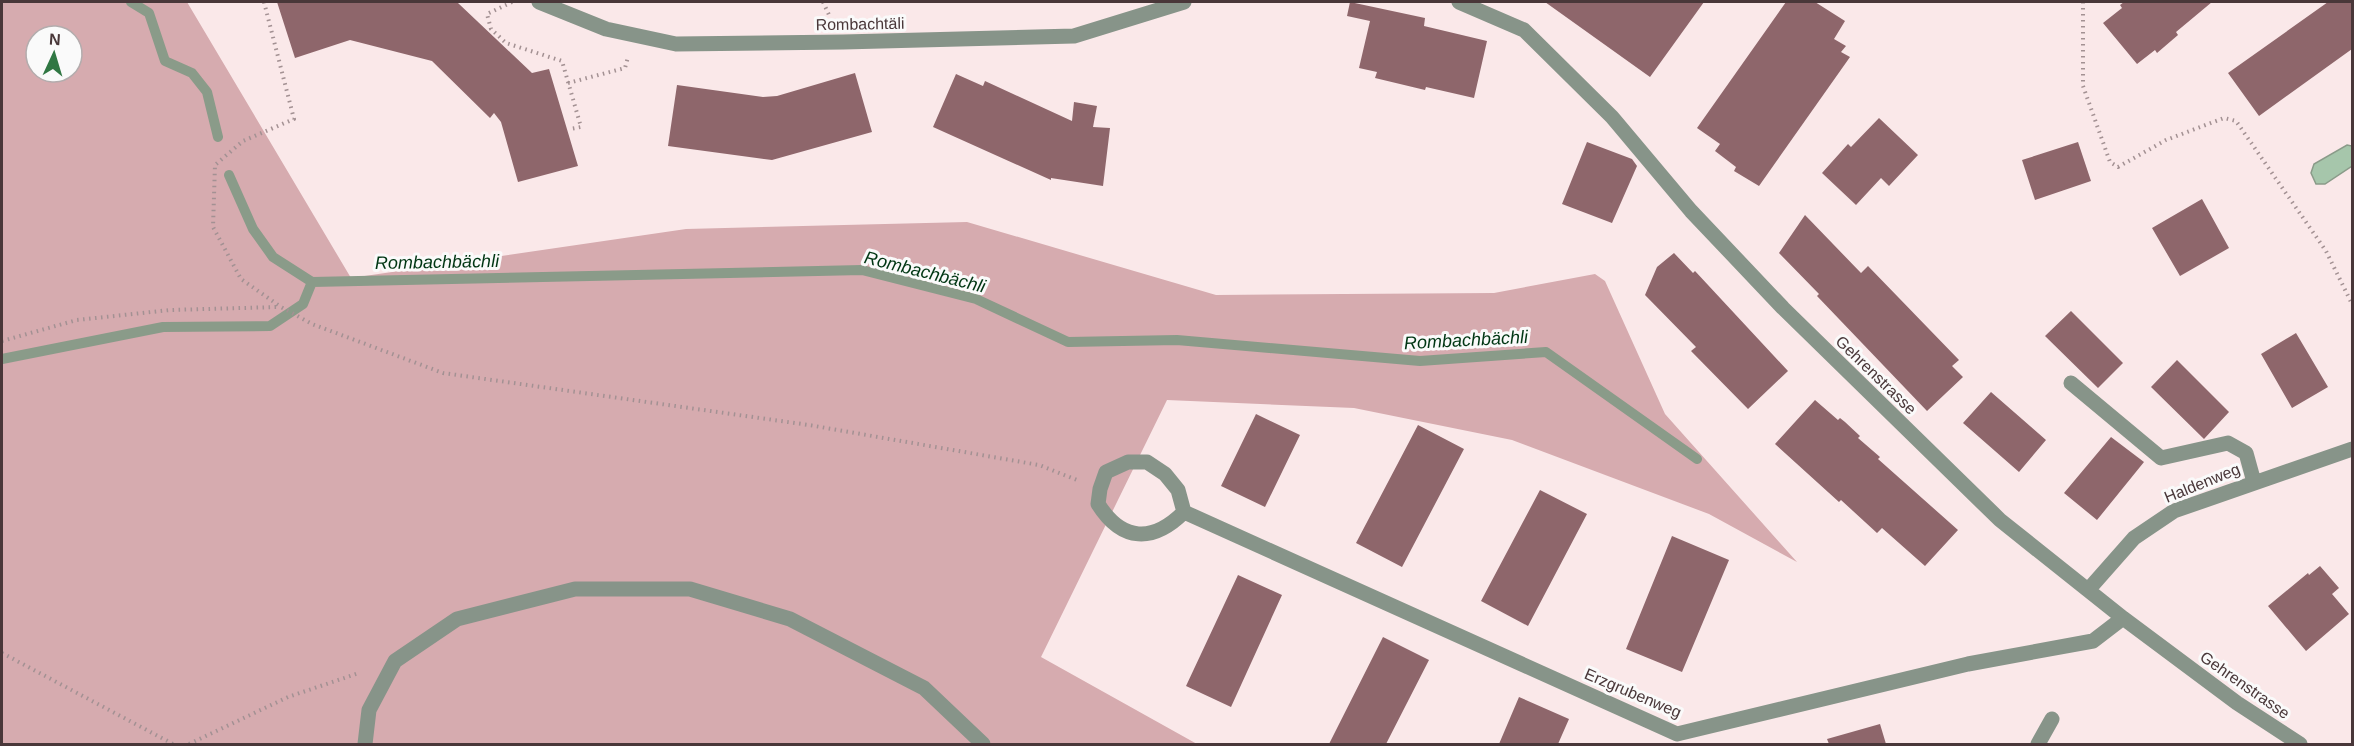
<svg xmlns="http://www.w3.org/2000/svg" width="2354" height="746" viewBox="0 0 2354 746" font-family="Helvetica,sans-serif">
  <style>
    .forest { fill: #d6abaf; fill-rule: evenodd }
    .water { fill: #a6c6ab; stroke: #8a9b89; stroke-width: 1.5 }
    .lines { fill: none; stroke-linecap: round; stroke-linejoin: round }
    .stream { stroke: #8a9b89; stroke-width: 10 }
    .building { fill: #8e666b }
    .path { stroke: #a39193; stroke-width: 4; stroke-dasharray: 1.5 4.5; stroke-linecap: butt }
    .minor { stroke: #879489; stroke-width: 15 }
    .labels { text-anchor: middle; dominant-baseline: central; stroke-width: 6; stroke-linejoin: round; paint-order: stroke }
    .street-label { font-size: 16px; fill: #493739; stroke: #fafafa }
    .water-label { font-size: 18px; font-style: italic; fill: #003613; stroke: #fafafa }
  </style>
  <rect width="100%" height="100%" fill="#fae8e9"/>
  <!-- forest -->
  <path class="forest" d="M2,2H187L351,278L686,229L967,222L1216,295L1494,293L1595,274L1605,281L1665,414L1797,562L1709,514L1512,440L1354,408L1167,400L1041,657L1197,744H2ZM36,36H72V72H36Z"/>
  <!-- water -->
  <path class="water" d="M2347,145L2352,146V166L2325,184H2316L2311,173L2314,164Z"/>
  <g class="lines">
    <!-- stream -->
    <path class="stream" d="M131,2L149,13L165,61L192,73L207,92L218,137
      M229,175L253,229L273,257L312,282L862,270L976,299L1068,342L1177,340L1420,361L1546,352L1697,459
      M2,359L163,327L270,326L303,304L312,282"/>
  </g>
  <!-- building -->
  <path class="building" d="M277,2L458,3L532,73L549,69L578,166L518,182L501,122L494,113L490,118L432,61L350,40L295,58Z
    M1350,2L1425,18L1424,26L1487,41L1474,98L1426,87L1425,90L1375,78L1377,72L1359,68L1370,21L1347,16Z
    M1545,2H1704L1650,77Z
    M1786,2H1815L1845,21L1834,39L1846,46L1841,52L1850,57L1759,186L1734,171L1736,167L1715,151L1720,144L1697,128Z
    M2124,2H2212L2176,32L2178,35L2157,53L2155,50L2137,64L2103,23L2122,8L2120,5Z
    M2328,2H2352V49L2259,116L2228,73Z
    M855,73L872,132L772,160L668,146L677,85L763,97L777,96Z
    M956,74L983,86L985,81L1072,121L1074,102L1097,106L1093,127L1110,128L1103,186L1051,178V180L933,127Z
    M1879,118L1918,155L1889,186L1881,178L1856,205L1822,173L1848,144L1851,147Z
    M1587,142L1632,159L1637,166L1612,223L1562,204Z
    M2078,142L2091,181L2035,200L2022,160Z
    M2202,199L2229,248L2180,276L2152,228Z
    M1805,215L1861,273L1868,266L1959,360L1952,366L1963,377L1927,411L1817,296L1819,294L1779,253Z
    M1674,253L1693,273L1695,271L1788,371L1748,409L1691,351L1696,347L1645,295L1657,267Z
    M2071,311L2123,363L2098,388L2045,336Z
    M2296,333L2328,387L2292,408L2261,354Z
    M2177,360L2229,412L2204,439L2151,387Z
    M1991,392L2046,440L2019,472L1963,423Z
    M1815,400L1838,420L1840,418L1845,422L1860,436L1858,438L1880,457L1878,459L1958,530L1925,566L1882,528L1877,533L1841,500L1839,502L1775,444Z
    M1256,414L1300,435L1265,507L1221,486Z
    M1418,425L1464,449L1402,567L1356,543Z
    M2111,437L2144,462L2097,520L2064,493Z
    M1540,490L1587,514L1528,626L1481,601Z
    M1672,536L1729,560L1682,672L1626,649Z
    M2320,566L2339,588L2332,594L2349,614L2306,651L2268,606L2308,573L2309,575Z
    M1238,575L1282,595L1231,707L1186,686Z
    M1383,637L1429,660L1386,744H1329Z
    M1519,697L1569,719L1558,744H1499Z
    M1880,724L1886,744H1829L1827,739Z"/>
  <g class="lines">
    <!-- path -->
    <path class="path" d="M264,2L294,119L243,141L215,165L213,227L241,279L281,307L312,324L443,373L809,425L1039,465L1077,480
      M512,2L487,14L491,29L506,43L562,61L581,127L570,129
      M823,2L830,17
      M2083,2V86L2110,162L2118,167L2166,140L2224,118L2236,121L2326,251L2352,304
      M568,83L625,68L628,57
      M2,341L77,320L170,310L279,307
      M2,653L173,744
      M189,744L288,697L359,673"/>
    <!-- minor -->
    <path class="minor" d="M539,2L606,29L676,44L843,42L1074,36L1184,2
      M1459,2L1524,30L1612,117L1691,211L1783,308L2000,520L2123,618L2237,703L2300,744
      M2071,383L2161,458L2228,443L2246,453L2254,482
      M1184,512C1153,543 1122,542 1098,504L1100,489L1106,472L1128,462H1147L1165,474L1178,490L1184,512L1677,734L1968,664L2093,641L2123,618
      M2089,589L2134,538L2174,511L2352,449
      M365,744L369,710L395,661L457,619L575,589H690L790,619L924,688L983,744
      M2038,744L2052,719"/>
  </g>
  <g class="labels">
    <!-- street labels -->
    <g class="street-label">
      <text transform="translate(860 24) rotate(-1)">Rombachtäli</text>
      <text transform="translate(1876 375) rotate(44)">Gehrenstrasse</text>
      <text transform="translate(2202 483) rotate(-22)">Haldenweg</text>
      <text transform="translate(2245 685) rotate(35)">Gehrenstrasse</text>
      <text transform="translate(1633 693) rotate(23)">Erzgrubenweg</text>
    </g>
    <!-- water labels -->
    <g class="water-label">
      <text transform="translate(437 262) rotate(-1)">Rombachbächli</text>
      <text transform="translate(925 272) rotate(14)">Rombachbächli</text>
      <text transform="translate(1466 340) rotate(-3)">Rombachbächli</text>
    </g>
  </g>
  <!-- border -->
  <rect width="2354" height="746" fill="none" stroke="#493739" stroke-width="6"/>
  <!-- north arrow -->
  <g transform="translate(54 54) rotate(4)"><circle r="28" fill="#fafafa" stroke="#b3acad" stroke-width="1.5"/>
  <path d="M0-4.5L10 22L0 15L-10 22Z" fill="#307743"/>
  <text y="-9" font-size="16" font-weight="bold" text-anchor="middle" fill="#493739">N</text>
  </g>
</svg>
